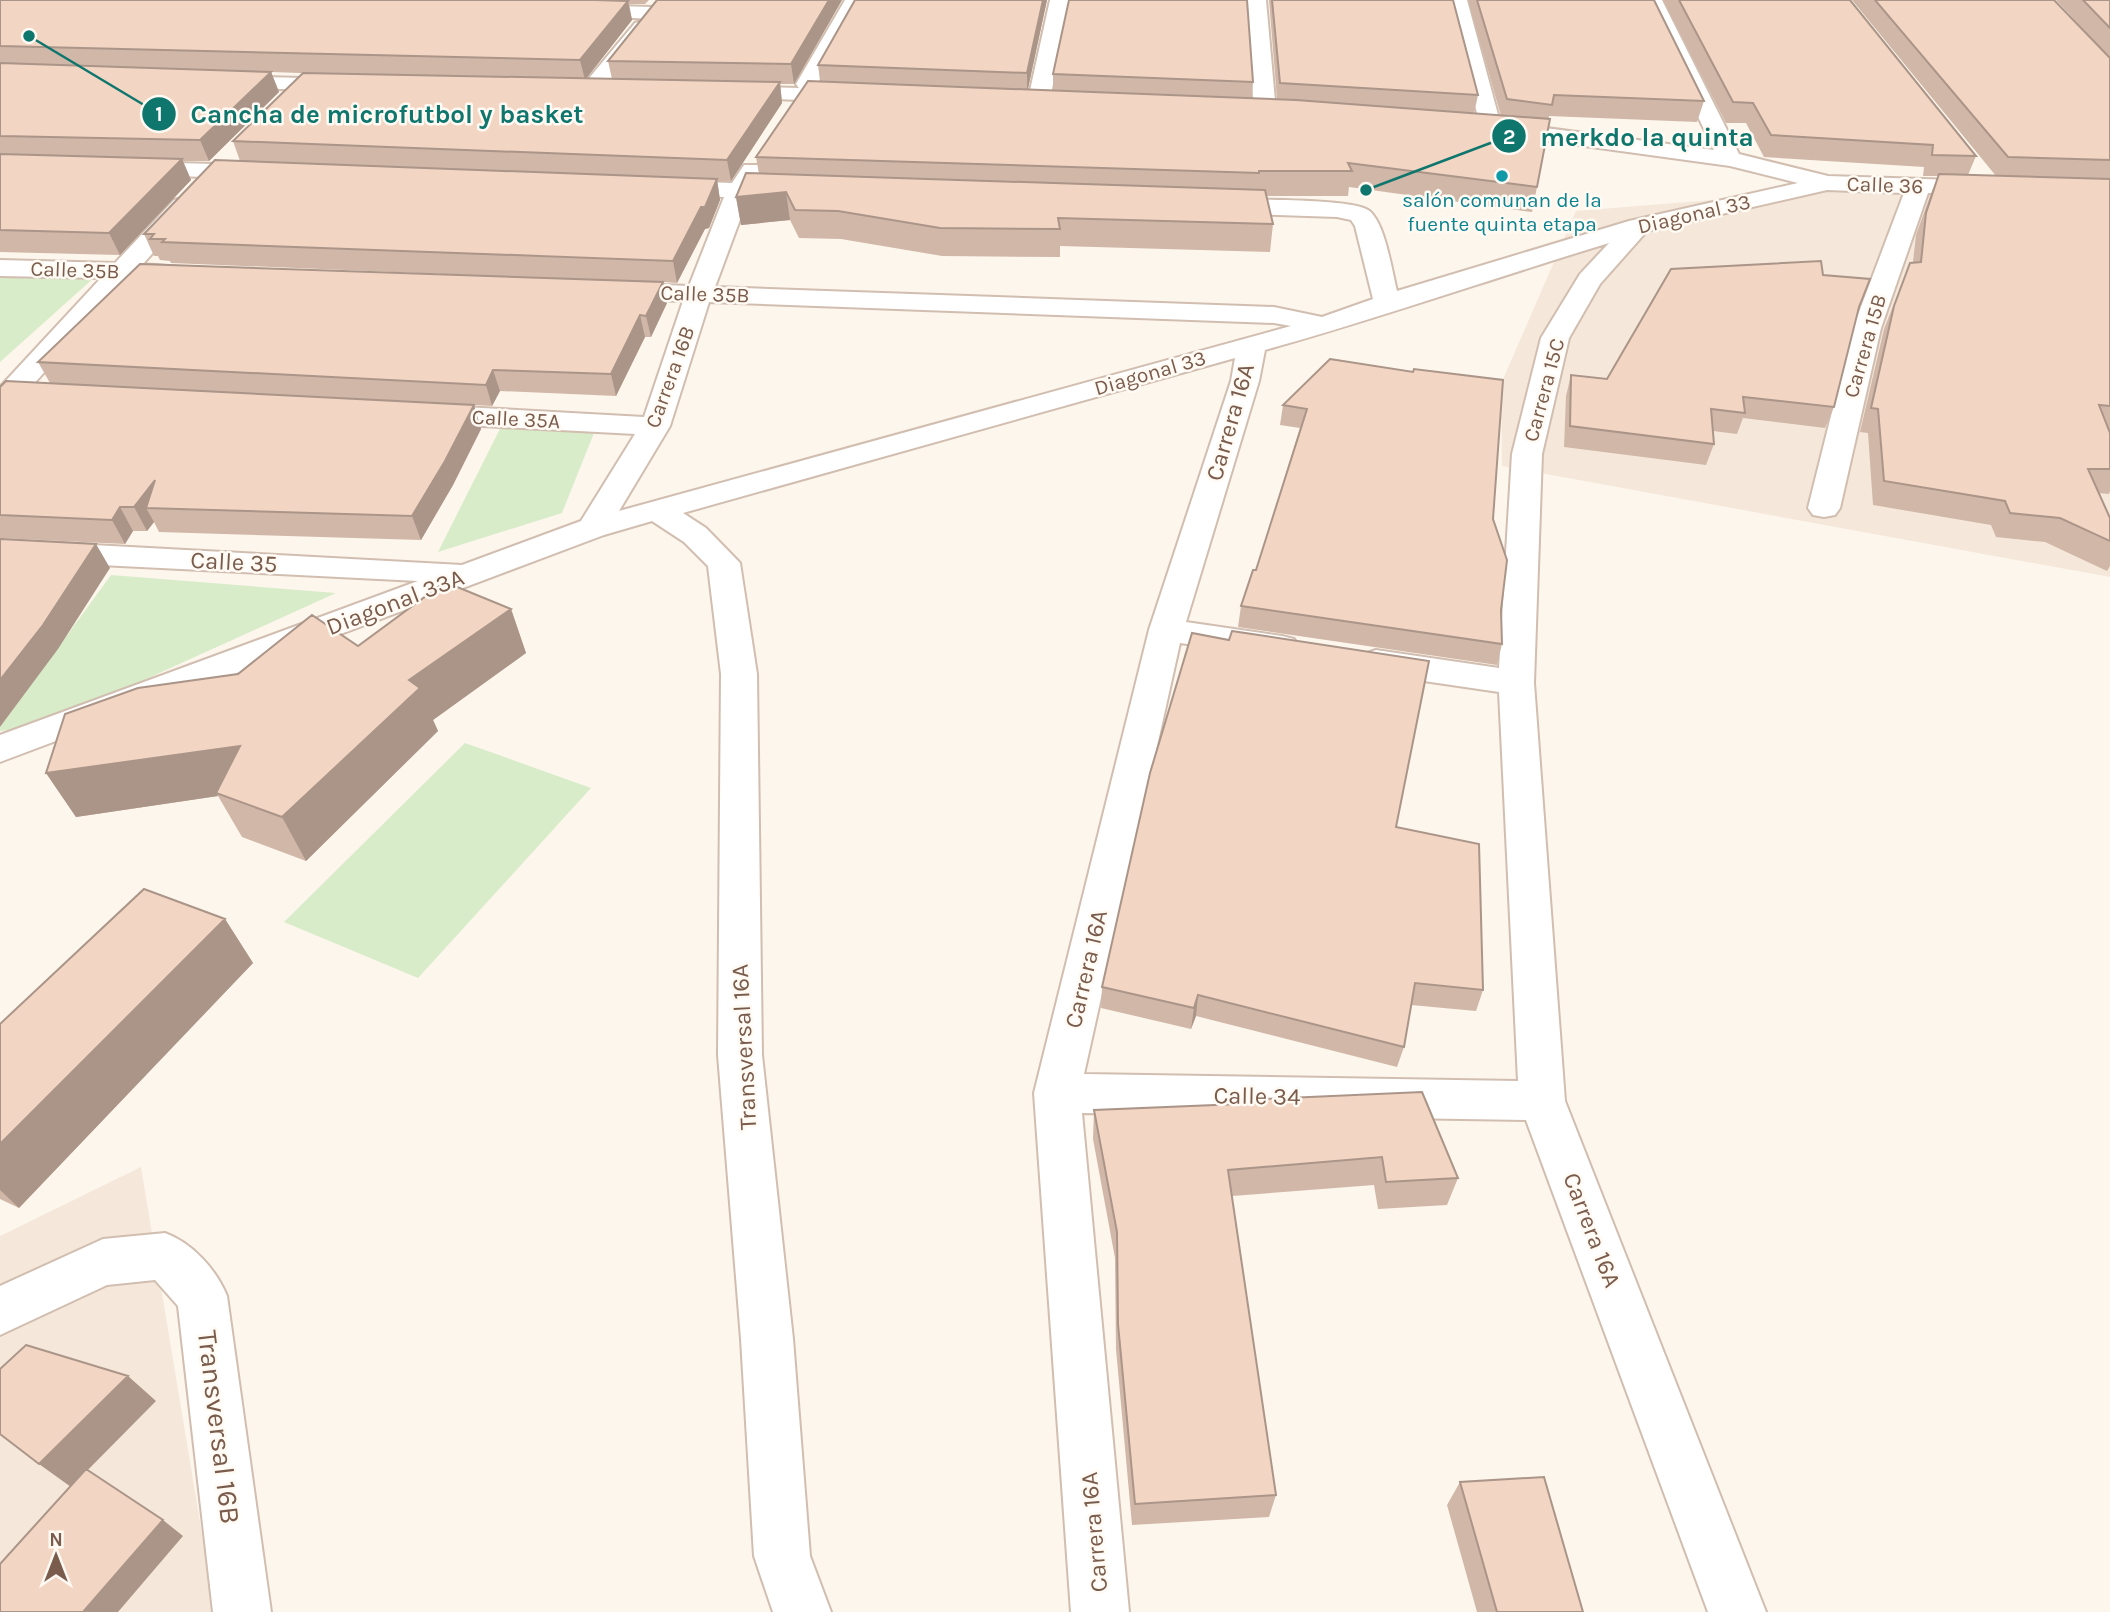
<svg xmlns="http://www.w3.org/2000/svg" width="2110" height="1612" viewBox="0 0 2110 1612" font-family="Karla,sans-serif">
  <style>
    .residential { fill: #f5e8da }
    .green { fill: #d8ecc9 }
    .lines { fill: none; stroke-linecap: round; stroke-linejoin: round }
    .minor-casing { stroke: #d1beb0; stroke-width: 4 }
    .minor { fill: #fff; fill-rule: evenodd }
    .wall { fill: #d1b7a8 }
    .shaded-wall { fill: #aa9588 }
    .building { fill: #f3d5c3; stroke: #aa9588; stroke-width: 2 }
    .culture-dot { fill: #0f9aa8; stroke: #fffaf3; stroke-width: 2.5 }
    .labels { text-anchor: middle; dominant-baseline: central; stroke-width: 5; stroke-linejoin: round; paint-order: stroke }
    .far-street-label { font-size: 21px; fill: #7a5c4d; stroke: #fffaf3 }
    .far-culture-label { font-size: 21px; fill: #0d838f; stroke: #fffaf3 }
    .street-label { font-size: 24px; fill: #7a5c4d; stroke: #fffaf3 }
    .near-street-label { font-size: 28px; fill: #7a5c4d; stroke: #fffaf3 }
    .leader { fill: none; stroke: #0f766e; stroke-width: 2.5 }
    .callout-dot { fill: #0f766e; stroke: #fffaf3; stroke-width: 2.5 }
    .mark-label { font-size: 21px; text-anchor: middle; font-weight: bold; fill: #fff }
    .callout-label { font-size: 26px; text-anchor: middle; font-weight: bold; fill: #0f766e; stroke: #fffaf3; stroke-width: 5; stroke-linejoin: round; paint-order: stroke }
  </style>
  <rect width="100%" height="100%" fill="#fdf6ec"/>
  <!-- residential -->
  <path class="residential" d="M1846,189L2110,200V577L1502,466L1501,384L1576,211Z
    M141,1167L215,1612H0V1236Z"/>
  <!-- green -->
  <path class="green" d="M0,271L96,276L0,362Z
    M505,419L598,423L562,513L438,552Z
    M111,575L336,593L38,728L0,731V727Z
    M465,743L591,788L418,978L284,922Z"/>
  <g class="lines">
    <defs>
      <path id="minor" d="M845,0H865L815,88L860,91L863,96L860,101L852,102L722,97L719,92L722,87L730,86L799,88L796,84Z
        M1050,0H1070L1049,104L1046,109H1030L1027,104Z
        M1246,0H1266L1276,112L1273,117H1257L1254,112Z
        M1447,0H1467L1500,122L1714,150L1642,0H1662L1739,154L1828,176L1987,181L1995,183L1999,188L1995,193L1987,195L1928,193L1881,328L1840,508L1835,515L1824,517L1813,515L1808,508L1853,328L1904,193L1827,190L1647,231L1600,284L1569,338L1542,454L1534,683L1565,1101L1766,1612H1708L1526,1120L1082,1113L1129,1612H1071L1034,1093L1149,630L1231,381L1235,358L683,513L706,528L740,563L757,674L762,1055L793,1339L810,1556L831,1612H773L754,1556L741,1339L718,1055L721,674L708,566L684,542L652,521L604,535L0,762V735L418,581L0,560V540L462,565L581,521L635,434L426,423L416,420L411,414L416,408L426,405L644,417L683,301L614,299L605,297L601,291L605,285L614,283L689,286L724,197L667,195L659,193L655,188L659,183L667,181L732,183L744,165H760L764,170L755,184L800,188L804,193L800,198H748L715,287L1274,307L1322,317L1373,299L1355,226L1351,220L1337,217L1216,213L1207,211L1204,206L1207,201L1216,199C1243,200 1350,198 1368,210C1385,221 1392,272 1397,291L1629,221L1798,183L1730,166L1482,132ZM1609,243L1580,274L1541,338L1512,454L1499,668L1376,650L1364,654L1358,662L1364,670L1376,674L1499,692L1518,1081L1084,1074L1180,643L1282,658L1294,655L1299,647L1294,639L1282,636L1186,622L1259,381L1265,350C1380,318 1494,278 1609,243ZM709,302L1274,323L1291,326L619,511L670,426Z
        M578,5L653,7L663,13L653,19L571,15L568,11Z
        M642,21L649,23L652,27L649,31L601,93H585L582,88L585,83L635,23Z
        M222,76L344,79L352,80L355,85L352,90L344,91L214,87L211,82L214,77Z
        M135,162L257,165L265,167L269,172L265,177L257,179L127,174L123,169L127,164Z
        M183,198L192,200L195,205L143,264L192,268L196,273L192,278L183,281L129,279L10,410L0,413V387L101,278L0,276V260L115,263L174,200Z
        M165,1233C192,1243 216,1269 227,1296L271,1612H213L178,1306L155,1280L107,1285L0,1335V1286L103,1239Z"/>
    </defs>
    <!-- minor casing -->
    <use href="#minor" class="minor-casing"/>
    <!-- minor -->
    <use href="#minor" class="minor"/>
  </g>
  <!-- wall -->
  <path class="wall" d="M0,0H649L645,4H629L632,20L586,79H612L608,61L657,0H842L794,84H780L782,103L731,181H717L720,200L709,228L705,229L677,283L663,282L667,303L651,337H645L616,396L500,391L492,406L474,405L481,429L453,485L421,540L159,532L154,522L147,531H133L125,544L0,538V387L50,383L38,362L614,281L171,263L170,261L160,260L158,256H154L144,234L240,161L233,141L328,74L271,72L279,92L209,161H183L191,180L120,255L0,252Z
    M1047,0L1028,89L1053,90V74L1253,82L1252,98L1277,99L1269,0H1453L1478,95L1474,114L1501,116L1468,0H1654L1704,101L1697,122L1549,116L1537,187L1532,212L1349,187L1348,196H1266L1273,224L1270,252L1060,246V257L942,256L841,239L799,238L790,220L741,225L736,197L759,174L756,157L820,81L818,65Z
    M1663,0H1850L1976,156L1968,175L1996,176L1852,0H2054L2110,58V430H2109L2110,433V491L2109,494L2099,493L2110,518V566L2107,571L2045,542L1996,537L1991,525L1873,505L1868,433L1860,432L1884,329L1910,263L1913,262L1916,235L1930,196L1938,176H1923L1924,167L1764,157L1746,123H1726Z
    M2056,0H2110V58Z
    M1823,275L1859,307L1834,407L1825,428L1743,418L1737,434L1713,431L1714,444L1706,465L1564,447L1566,396L1571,375L1607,379Z
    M1330,359L1493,519L1501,610L1502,644L1497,665L1238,627L1241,606L1256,570L1300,428L1280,425L1283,405Z
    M511,609L526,653L433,720L438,731L306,861L242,837L218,796L76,817L46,773L358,646Z
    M1396,827L1483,990L1476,1011L1411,1005L1404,1047L1397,1067L1196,1016L1191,1029L1101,1008L1102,987Z
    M225,919L253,963L19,1208L0,1199V1024Z
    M1239,1104L1458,1178L1447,1205L1378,1209L1374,1185L1232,1196L1276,1495L1269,1517L1132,1525L1116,1349L1115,1258L1093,1139L1094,1110Z
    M1460,1482L1583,1612H1477L1447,1505Z"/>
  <!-- shaded-wall -->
  <path class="shaded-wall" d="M829,0H842L794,84L791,64Z
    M1043,0H1047L1027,93V73Z
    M628,1L632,20L585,80L580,60Z
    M271,72L279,92L209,161L200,140Z
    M780,82L782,103L731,181L727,160Z
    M182,159L191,180L120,255L109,233Z
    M717,179L720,200L709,228L705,229L677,283L673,261L701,207Z
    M786,192L790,220L741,225L736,197Z
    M663,282L667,303L651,337L646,316Z
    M640,315L645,337L616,396L611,374Z
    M493,370L500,391L492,406L486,385Z
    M474,405L481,429L453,485L421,540L412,516Z
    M155,480L146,508L154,522L147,531L134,507Z
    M120,507L133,531L125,544L112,520Z
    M96,544L110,568L58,649L0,727V680Z
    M511,609L526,653L433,720L438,731L306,861L282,817L409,680Z
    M240,746L216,793L218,796L76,817L46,773Z
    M225,919L253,963L19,1208L0,1190V1144Z
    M1198,995L1196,1016L1191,1029L1194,1008Z
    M128,1376L156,1401L71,1487L39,1464Z
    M163,1520L183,1536L118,1612H83Z"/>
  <!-- building -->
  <path class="building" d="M0,0H594L628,1L580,60L0,46Z
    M657,0H829L791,64L608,61Z
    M855,0H1043L1027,73L818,65Z
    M1069,0H1247L1253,82L1053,74Z
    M1272,0H1453L1478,95L1280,83Z
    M1477,0H1654L1704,101L1554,95L1552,105L1507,99Z
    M1679,0H1850L1976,156L1932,155L1933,145L1771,135L1753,103L1733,102Z
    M1875,0H2054L2110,58V160L2008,157Z
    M2083,0H2110V28Z
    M0,63L271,72L200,140L0,136Z
    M303,73L780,82L727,160L233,141Z
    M808,81L1296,100L1550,119L1537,187L1348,163L1352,171H1259V173L756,157Z
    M0,154L182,159L109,233L0,230Z
    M215,160L717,179L705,207H701L673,261L162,242L165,239H150L154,234H144Z
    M746,173L1265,190L1273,224L1058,218L1060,229L940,228L838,211L795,210L786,192L736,197Z
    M1939,174L2110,179V406L2099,405L2110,433V469H2088L2110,518V541L2060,518L2010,513L2005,501L1884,481L1878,409L1871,408L1894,306L1910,263L1921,262L1926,213Z
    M1821,261L1823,275L1870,279L1859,307L1834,407L1743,397L1745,413L1711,409L1714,444L1570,426L1571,375L1607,379L1671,269Z
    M140,264L663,282L646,316L640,315L611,374L493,370L486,385L38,362Z
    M1330,359L1413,372L1414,369L1503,380L1493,519L1507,560L1501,610L1502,644L1241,606L1253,570H1256L1307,409L1283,405Z
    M6,381L474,405L445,461L412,516L146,508L155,480L134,507H120L112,520L0,515V387Z
    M0,539L96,544L43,625L0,680Z
    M445,582L511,609L409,680L420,688L282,817L216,793L240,746L46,773L65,714L138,688L238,674L312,615L358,646Z
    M1232,631L1429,661L1396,827L1479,844L1483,990L1415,983L1404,1047L1198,995L1194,1008L1102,987L1150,773L1192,633L1229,640Z
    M144,889L225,919L0,1144V1024Z
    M1422,1092L1458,1178L1386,1182L1382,1157L1228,1170L1276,1495L1135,1504L1118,1324L1117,1232L1094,1110L1239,1104V1100Z
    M26,1345L128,1376L39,1464L0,1434V1369Z
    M86,1469L163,1520L83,1612H0V1564Z
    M1544,1477L1583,1612H1497L1460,1482Z"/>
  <!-- markers -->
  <circle class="culture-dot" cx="1502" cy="176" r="7"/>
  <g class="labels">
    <!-- far-street labels -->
    <g class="far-street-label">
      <text transform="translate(1885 185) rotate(2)">Calle 36</text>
      <text transform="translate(1694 214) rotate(-13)">Diagonal 33</text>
      <text transform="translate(75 270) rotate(2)">Calle 35B</text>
      <text transform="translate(705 294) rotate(2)">Calle 35B</text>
      <text transform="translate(1865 346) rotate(-74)">Carrera 15B</text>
      <text transform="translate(1150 373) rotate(-16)">Diagonal 33</text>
      <text transform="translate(670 377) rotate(-70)">Carrera 16B</text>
      <text transform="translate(1544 390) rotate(-75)">Carrera 15C</text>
      <text transform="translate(516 419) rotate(3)">Calle 35A</text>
    </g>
    <!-- far-culture labels -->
    <g class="far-culture-label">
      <text x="1502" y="200">salón comunan de la<tspan x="1502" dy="24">fuente quinta etapa</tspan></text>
    </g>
    <!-- street labels -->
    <g class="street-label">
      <text transform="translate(1230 422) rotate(-74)">Carrera 16A</text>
      <text transform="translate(234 562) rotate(3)">Calle 35</text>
      <text transform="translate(395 602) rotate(-21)">Diagonal 33A</text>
      <text transform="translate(1086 969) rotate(-77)">Carrera 16A</text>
      <text transform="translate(744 1047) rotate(-93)">Transversal 16A</text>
      <text transform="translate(1257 1096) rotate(1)">Calle 34</text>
      <text transform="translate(1592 1230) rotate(69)">Carrera 16A</text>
      <text transform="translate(1094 1532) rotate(-95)">Carrera 16A</text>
    </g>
    <!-- near-street labels -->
    <g class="near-street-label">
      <text transform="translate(219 1427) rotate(83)">Transversal 16B</text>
    </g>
  </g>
  <!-- callouts -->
  <path class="leader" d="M29 36L159 114M1366 190L1509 136"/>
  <g class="callout-dot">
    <circle cx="29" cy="36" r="7"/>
    <circle cx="1366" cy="190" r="7"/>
    <circle cx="159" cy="114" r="18"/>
    <circle cx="1509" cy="136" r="18"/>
  </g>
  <g class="mark-label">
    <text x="159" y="121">1</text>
    <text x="1509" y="144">2</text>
  </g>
  <g class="callout-label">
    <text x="387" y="123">Cancha de microfutbol y basket</text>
    <text x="1647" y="146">merkdo la quinta</text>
  </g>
  <!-- north arrow -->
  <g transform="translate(56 1556)" stroke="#fffaf3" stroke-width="5" paint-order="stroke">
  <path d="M0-5L12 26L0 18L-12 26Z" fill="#7a5c4d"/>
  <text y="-10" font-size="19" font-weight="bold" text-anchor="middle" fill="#7a5c4d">N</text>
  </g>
</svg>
